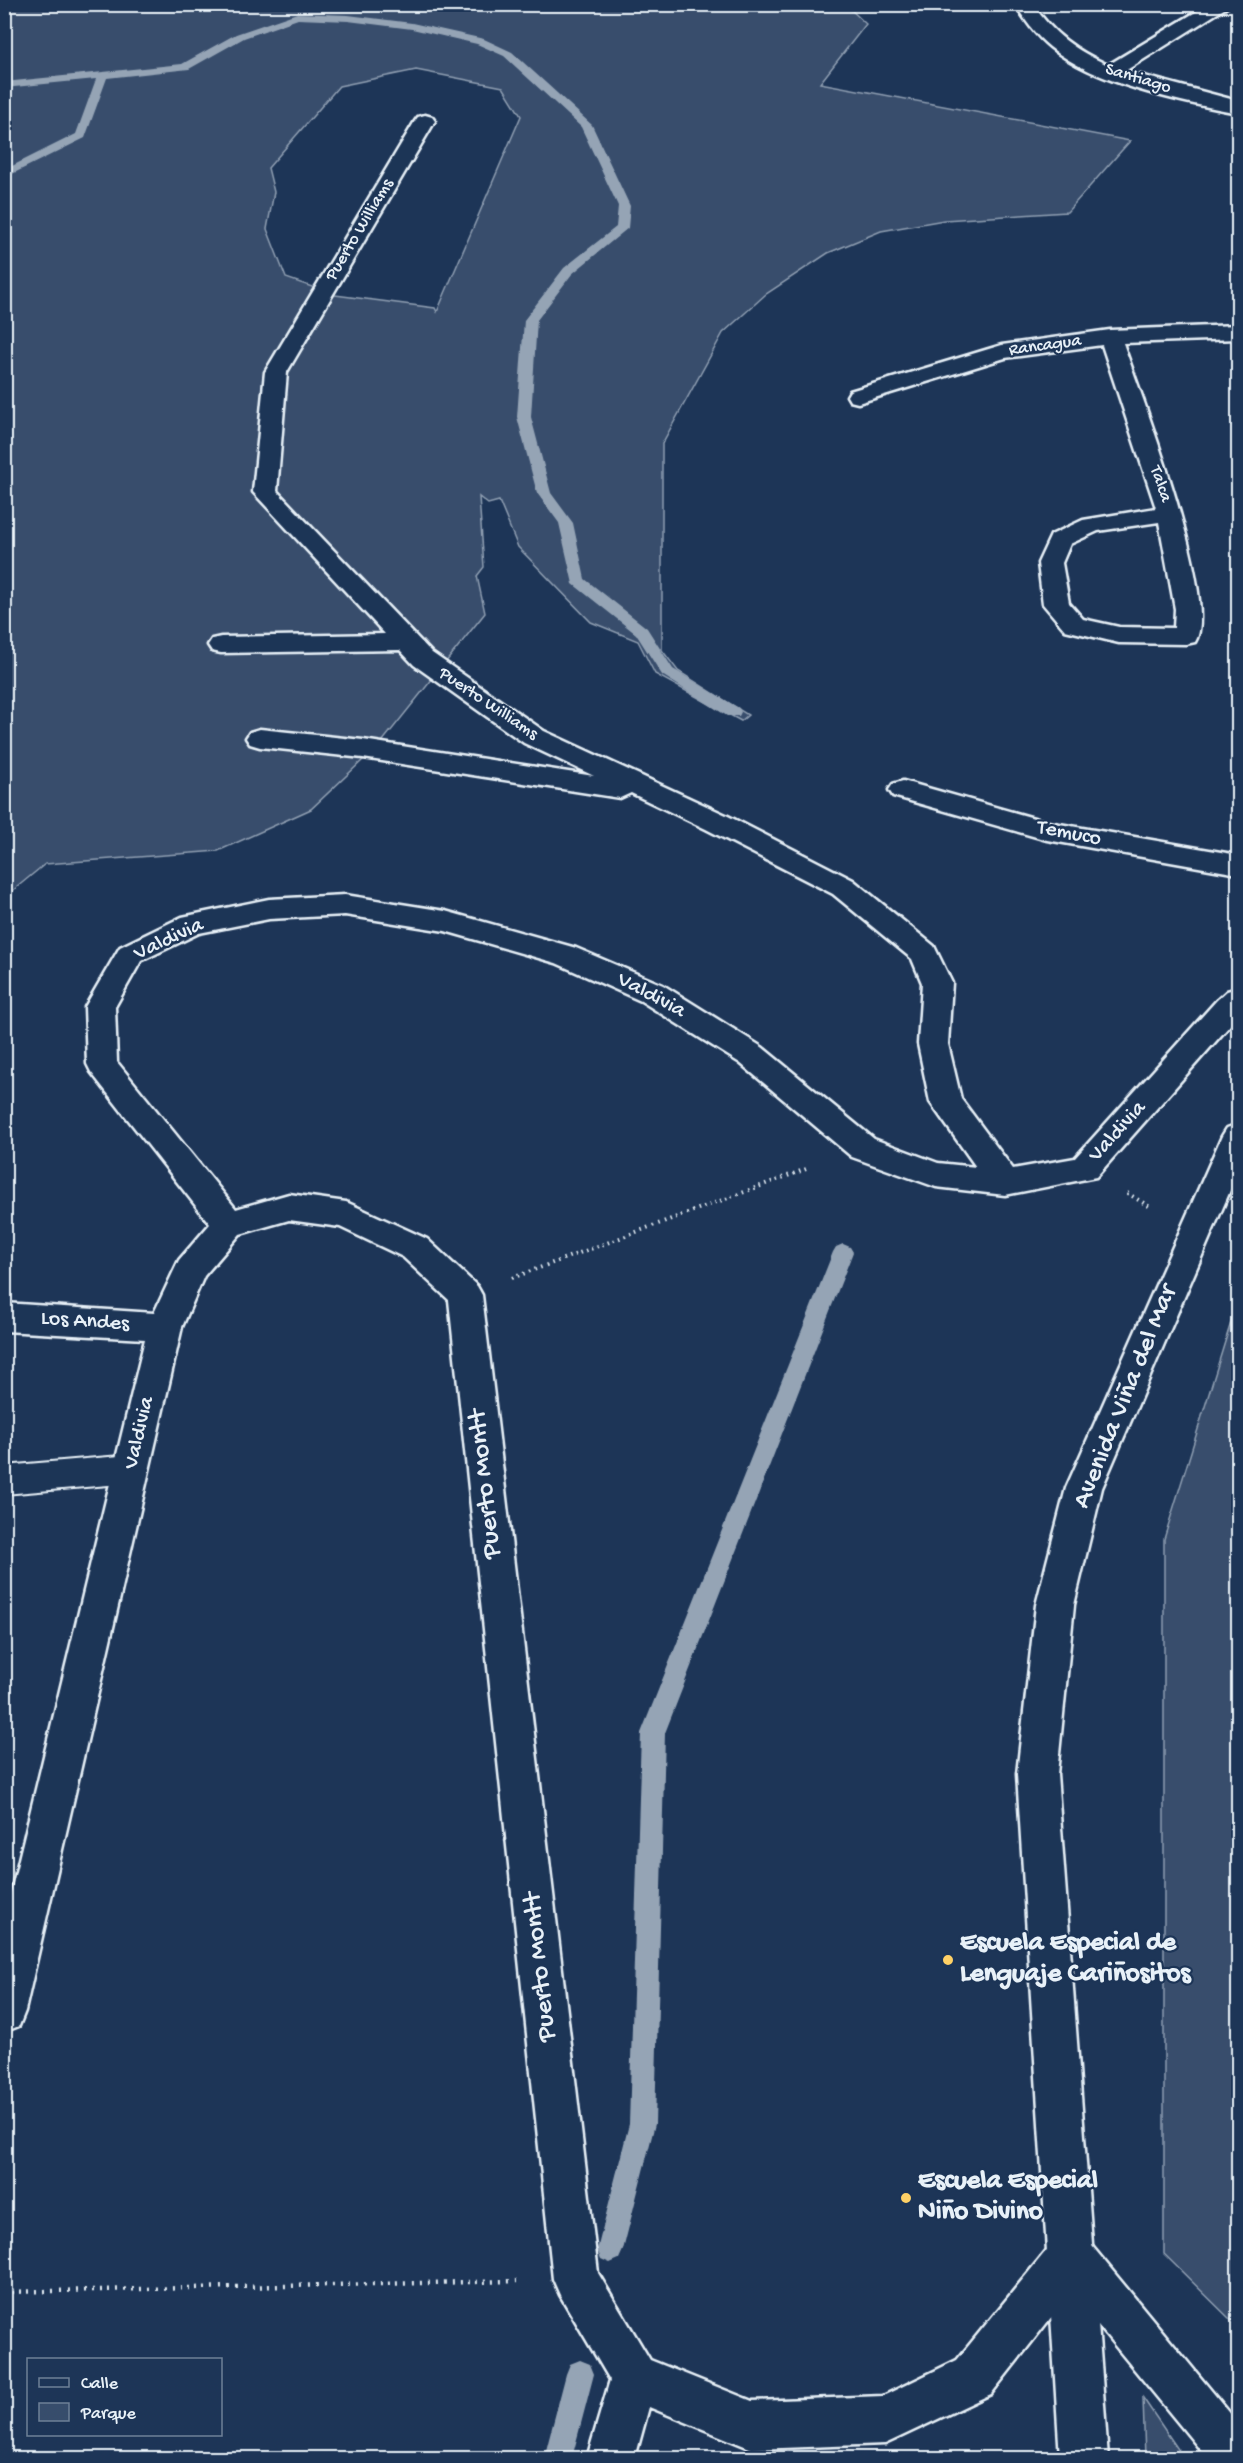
<svg xmlns="http://www.w3.org/2000/svg" width="1243" height="2463" viewBox="0 0 1243 2463" font-family="'Gochi Hand',sans-serif">
  <style>
    .green { fill: #374d6c; stroke: #909fb2; stroke-width: 1.5; fill-rule: evenodd }
    .lines { fill: none; stroke-linecap: round; stroke-linejoin: round }
    .stream { fill: #95a4b5; fill-rule: evenodd }
    .lane-casing { stroke: #e8f1f8; stroke-width: 4 }
    .street-casing { stroke: #e8f1f8; stroke-width: 5 }
    .secondary-casing { stroke: #e8f1f8; stroke-width: 5 }
    .path-far1 { stroke: #e8f1f8; stroke-width: 4; stroke-dasharray: 1.5 4.5; stroke-linecap: butt }
    .path { stroke: #e8f1f8; stroke-width: 4.5; stroke-dasharray: 2 6; stroke-linecap: butt }
    .lane { fill: #1d3557; fill-rule: evenodd }
    .street { fill: #1d3557; fill-rule: evenodd }
    .secondary { fill: #1d3557; fill-rule: evenodd }
    .poi-dot { fill: #ffd166; stroke: #1d3557; stroke-width: 2 }
    .labels { text-anchor: middle; dominant-baseline: central; stroke-width: 4.5; stroke-linejoin: round; paint-order: stroke }
    .far-street-label { font-size: 18px; fill: #e8f1f8; stroke: #1d3557 }
    .street-label { font-size: 22px; fill: #e8f1f8; stroke: #1d3557 }
    .near-street-label { font-size: 27px; fill: #e8f1f8; stroke: #1d3557 }
    .near-poi-label { font-size: 27px; font-weight: bold; fill: #e8f1f8; stroke: #1d3557; text-anchor: start }
  </style>
  <rect width="100%" height="100%" fill="#1d3557"/>
  <filter id="ink" filterUnits="userSpaceOnUse"><feTurbulence type="fractalNoise" baseFrequency=".0167" numOctaves="2"/><feDisplacementMap in="SourceGraphic" scale="12" xChannelSelector="R" yChannelSelector="G"/><feConvolveMatrix kernelMatrix="1 2 1 2 8 2 1 2 1" color-interpolation-filters="sRGB"/></filter>
  <g filter="url(#ink)">
    <!-- green -->
    <path class="green" d="M4,5H846L866,24L820,83L1130,141L1067,212L944,220L881,231L828,253L766,294L723,333L662,444V650L678,671L748,715L741,721L655,674L638,641L591,622L518,547L499,501L488,504L479,497L484,567L477,576L485,613L382,742L311,809L218,851L45,864L5,897ZM416,70L503,87L521,116L437,312L435,308L335,295L286,278L267,229L274,192L268,168L339,86Z
      M1237,1303L1238,1304V2327L1164,2254V1539Z
      M1143,2398L1184,2458H1145Z"/>
    <g class="lines">
      <!-- stream -->
      <path class="stream" d="M297,13L348,15L412,23L484,39L512,52L592,125L630,206L628,228L572,274L537,320L531,417L551,493L573,523L585,579L647,628L673,669L739,708L741,712L739,716H727L662,675L636,634L573,584L559,523L537,493L517,417L524,320L564,268L616,227L618,206L581,127L504,56L477,44L412,29L348,21L298,19L244,38L189,69L107,78L85,138L4,178V170L76,134L96,79L4,88V82L182,64L236,34Z
        M843,1244L850,1247L853,1252L665,1733L655,2124L623,2250L619,2259L610,2263L601,2259L597,2250L629,2124L641,1733L833,1252L836,1247Z
        M580,2360L590,2364L594,2374L572,2458H544L566,2374L570,2364Z"/>
      <defs>
        <path id="lane" d="M132,1455L144,1459L148,1469L144,1479L132,1483L4,1494V1466Z"/>
        <path id="street" d="M1015,4H1033C1052,34 1077,51 1108,65L1209,4H1232L1125,71L1238,101V113C1181,102 1095,84 1050,47C1035,35 1025,20 1015,4Z
          M425,115L432,117L435,121L287,372L277,491L432,653L544,731L726,815L853,880L934,946L952,983L948,1044L961,1099L1013,1169L1075,1158L1217,1000L1227,991L1238,988V1016L1096,1177L1005,1195L936,1187L852,1157L740,1063L641,1001L556,963L445,931L345,915L269,919L199,933L141,961L115,1007L117,1062L236,1209L289,1194L346,1202L427,1239L477,1286L482,1295L598,2273L650,2360L752,2401L883,2396L957,2360L1055,2240L1071,2233L1087,2240L1238,2423V2458H1207L1071,2292L991,2394L885,2444L752,2449L649,2407L635,2458H587L610,2380L560,2295L553,2279L449,1300L403,1257L340,1227L289,1220L240,1234L204,1276L182,1327L25,2011L19,2026L4,2032V1921L145,1339L4,1331V1303L154,1313L179,1260L210,1224L91,1072L87,1064L85,1007L120,947L182,917L269,899L345,895L445,911L576,948L663,985L762,1047L874,1139L938,1163L976,1167L930,1102L918,1044L922,983L912,959L833,894L706,829L631,793L620,798L363,758L260,747L250,744L246,738L250,732L260,729L363,740L594,776L524,743L414,665L400,650L221,653L212,651L208,645L212,639L221,637L385,634L253,492L265,372L415,121L418,117Z
          M1238,325V339L1123,343C1140,392 1221,603 1195,642L1186,644L1119,643L1065,630L1043,604L1038,563L1051,535L1083,520L1156,508L1102,345L1005,358L858,403L850,401L847,396L850,391L1002,345L1110,330ZM1159,522L1175,609L1174,628L1119,627L1083,619L1069,603L1062,563L1070,544L1098,531Z
          M903,781L1048,822L1238,855V874L1047,840L893,796L889,790L893,784Z"/>
        <path id="secondary" d="M1238,1124V1172L1102,1488L1074,1605L1057,1774L1108,2458H1060L1017,1774L1036,1605L1066,1488L1222,1136L1227,1128Z"/>
      </defs>
      <!-- lane casing -->
      <use href="#lane" class="lane-casing"/>
      <!-- street casing -->
      <use href="#street" class="street-casing"/>
      <!-- secondary casing -->
      <use href="#secondary" class="secondary-casing"/>
      <!-- path-far1 -->
      <path class="path-far1" d="M1127,1193L1152,1208
        M512,1278L809,1168"/>
      <!-- path -->
      <path class="path" d="M4,2292L517,2281"/>
      <!-- lane -->
      <use href="#lane" class="lane"/>
      <!-- street -->
      <use href="#street" class="street"/>
      <!-- secondary -->
      <use href="#secondary" class="secondary"/>
    </g>
  </g>
  <!-- markers -->
  <g class="poi-dot">
    <circle cx="948" cy="1960" r="6"/>
    <circle cx="906" cy="2198" r="6"/>
  </g>
  <g class="labels">
    <!-- far-street labels -->
    <g class="far-street-label">
      <text transform="translate(1138 79) rotate(17)">Santiago</text>
      <text transform="translate(360 230) rotate(-59)">Puerto Williams</text>
      <text transform="translate(1045 346) rotate(-8)">Rancagua</text>
      <text transform="translate(1160 484) rotate(71)">Talca</text>
      <text transform="translate(488 704) rotate(34)">Puerto Williams</text>
    </g>
    <!-- street labels -->
    <g class="street-label">
      <text transform="translate(1069 834) rotate(11)">Temuco</text>
      <text transform="translate(169 940) rotate(-25)">Valdivia</text>
      <text transform="translate(651 996) rotate(28)">Valdivia</text>
      <text transform="translate(1118 1132) rotate(-48)">Valdivia</text>
      <text transform="translate(85 1322) rotate(4)">Los Andes</text>
      <text transform="translate(140 1433) rotate(-77)">Valdivia</text>
    </g>
    <!-- near-street labels -->
    <g class="near-street-label">
      <text transform="translate(1126 1397) rotate(-68)">Avenida Viña del Mar</text>
      <text transform="translate(486 1484) rotate(-96)">Puerto Montt</text>
      <text transform="translate(541 1967) rotate(-96)">Puerto Montt</text>
    </g>
    <!-- near-poi labels -->
    <g class="near-poi-label">
      <text x="960" y="1944">Escuela Especial de<tspan x="960" dy="31">Lenguaje Cariñositos</tspan></text>
      <text x="918" y="2182">Escuela Especial<tspan x="918" dy="31">Niño Divino</tspan></text>
    </g>
  </g>
  <!-- margin -->
  <rect width="1243" height="2463" fill="none" stroke="#1d3557" stroke-width="24"/>
  <rect x="12" y="12" width="1219" height="2439" fill="none" stroke="#e8f1f8" stroke-width="2" filter="url(#ink)"/>
  <!-- legend -->
  <rect x="27" y="2358" width="195" height="78" fill="#1d3557" stroke="#6e8097" stroke-width="1.5"/>
  <rect x="39" y="2378" width="30" height="9" fill="#1d3557" stroke="#6e8097" stroke-width="1.5"/>
  <text x="81" y="2388" font-size="18" fill="#e8f1f8">Calle</text>
  <rect x="39" y="2403" width="30" height="18" fill="#374d6c" stroke="#6e8097" stroke-width="1.5"/>
  <text x="81" y="2418" font-size="18" fill="#e8f1f8">Parque</text>
</svg>
